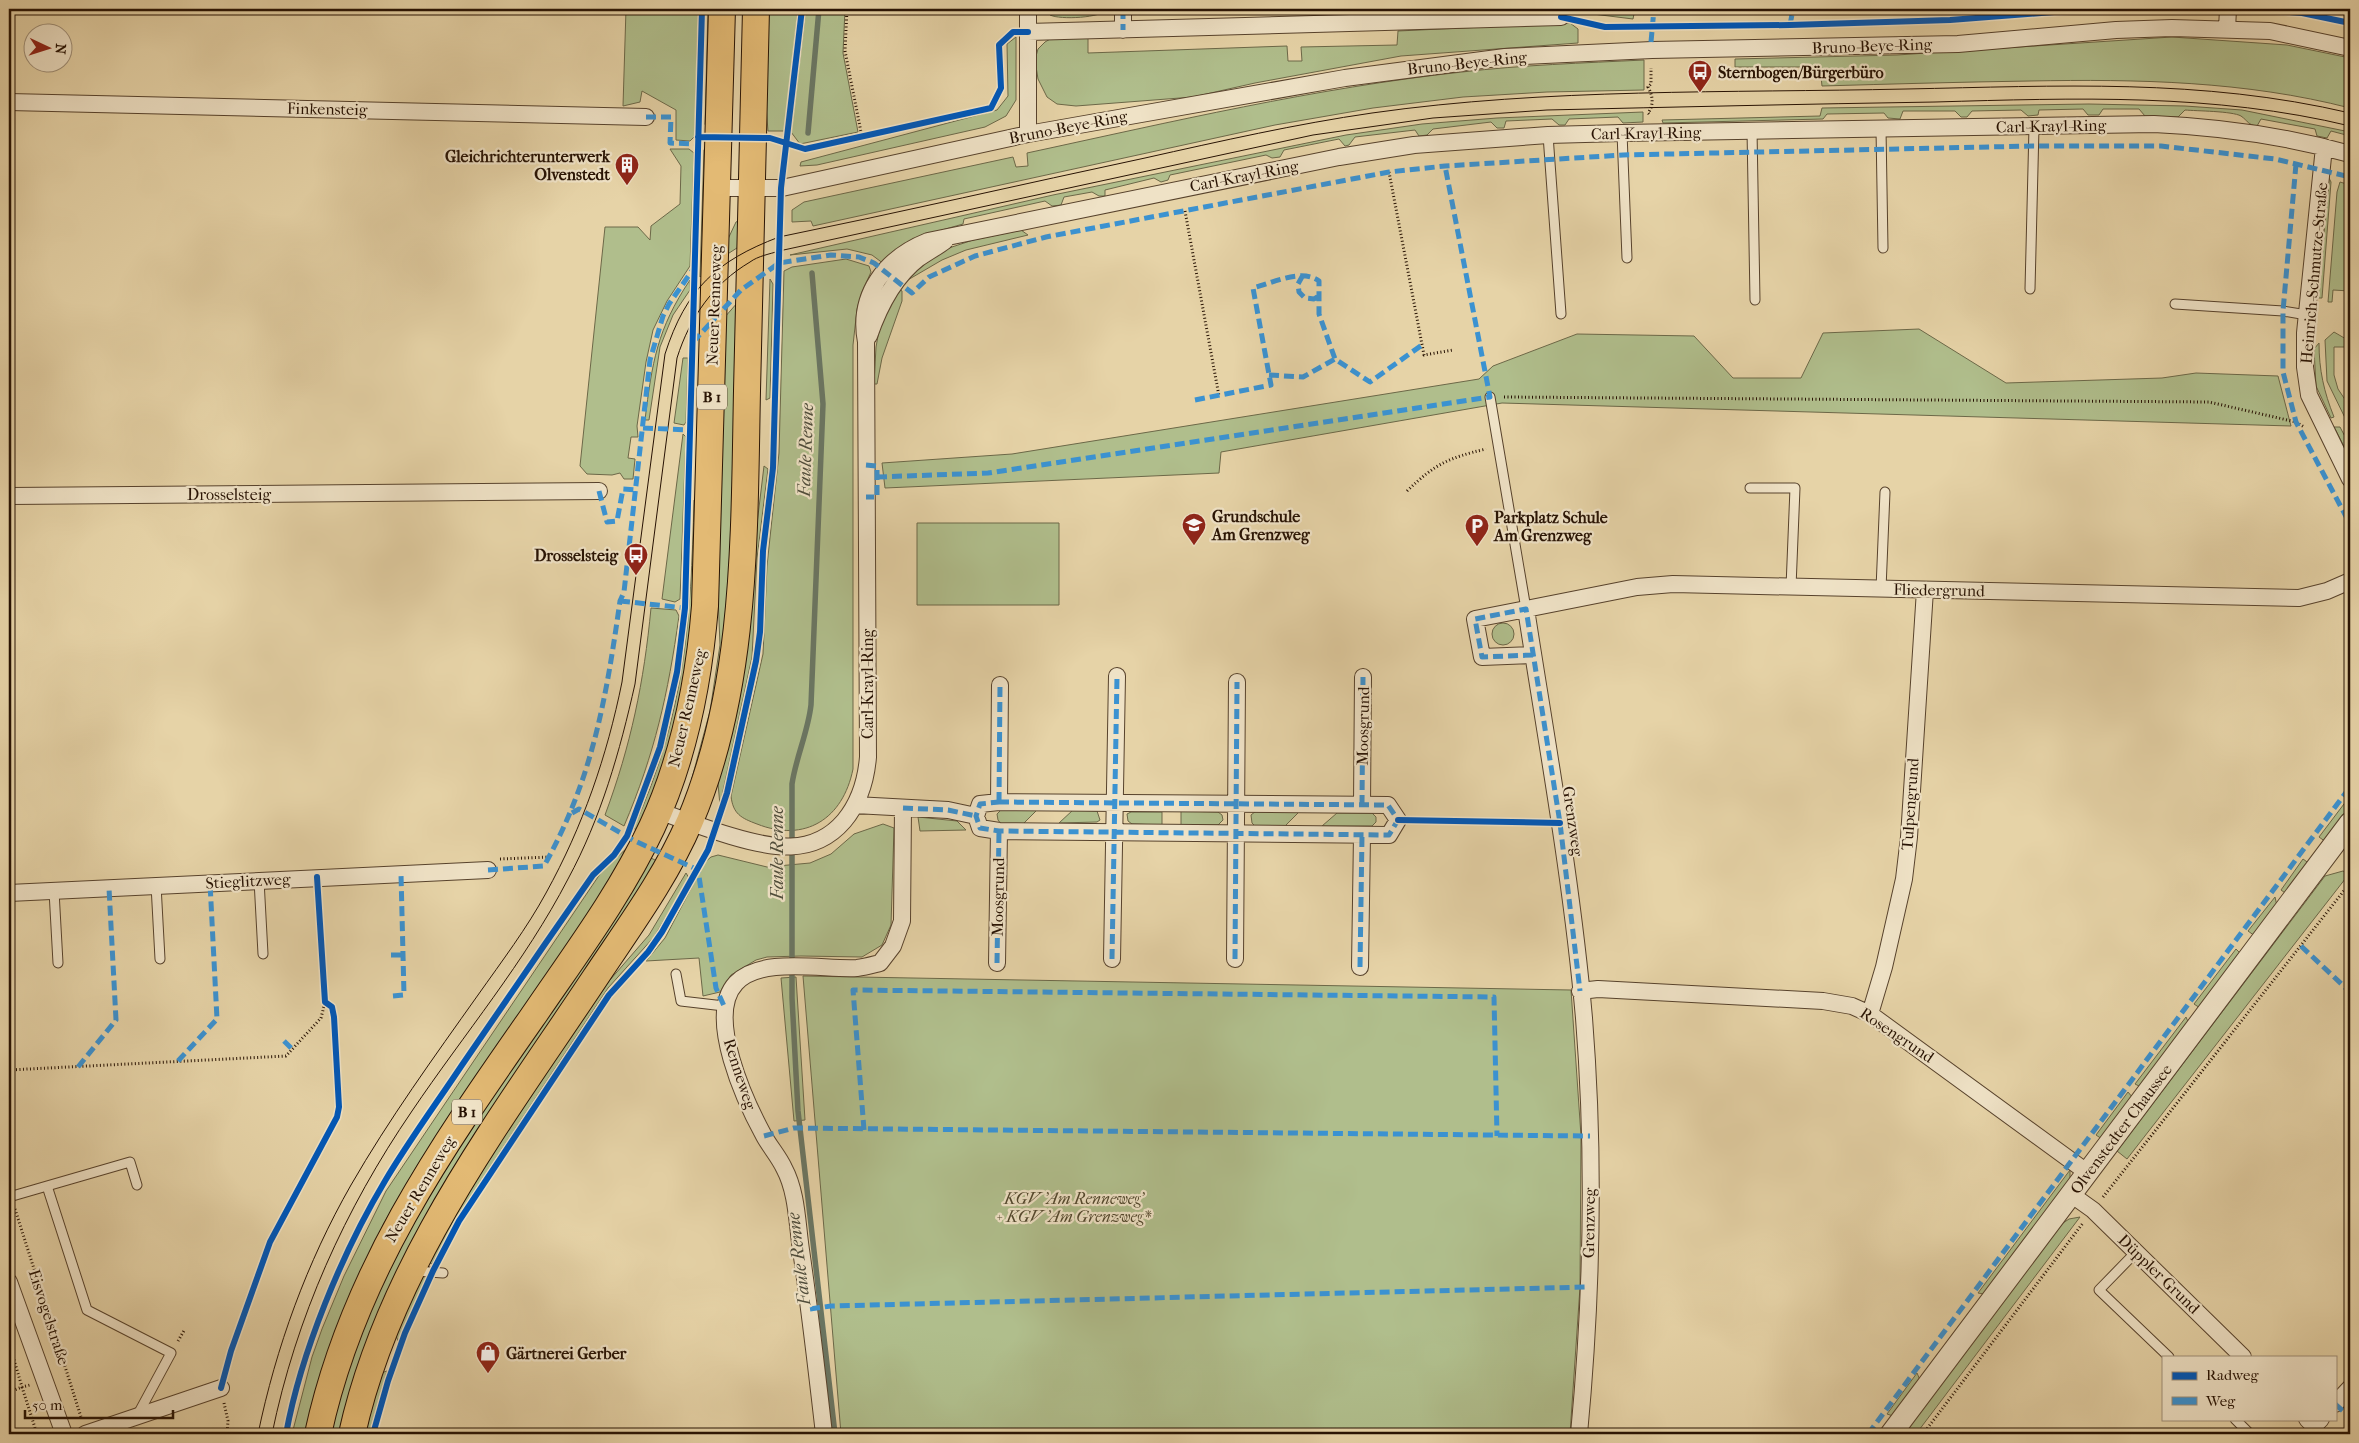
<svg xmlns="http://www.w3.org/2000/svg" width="2359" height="1443" viewBox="0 0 2359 1443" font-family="'IM FELL French Canon',serif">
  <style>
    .green { fill: #b0be8c; stroke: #6c6848 }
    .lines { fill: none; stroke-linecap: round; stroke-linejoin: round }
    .stream { stroke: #6a7663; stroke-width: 5.5 }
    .service-casing { stroke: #57422c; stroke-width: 11 }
    .minor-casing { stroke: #57422c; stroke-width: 18 }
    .tertiary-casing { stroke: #57422c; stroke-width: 23 }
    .primary-casing { stroke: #271203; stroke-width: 28 }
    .path { stroke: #271203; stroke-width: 3; stroke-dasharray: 1 2.5; stroke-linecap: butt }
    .service { stroke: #efe2c6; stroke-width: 9 }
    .minor { stroke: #efe2c6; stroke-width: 16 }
    .tertiary { stroke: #efe2c6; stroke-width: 21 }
    .primary { stroke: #e3ba74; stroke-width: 26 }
    .tram { stroke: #271203; stroke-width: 1 }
    .quiet { stroke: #3b92d1; stroke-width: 5; stroke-dasharray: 10 5; stroke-linecap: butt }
    .cycleway-casing { stroke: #efe2c6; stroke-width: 9 }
    .cycleway { stroke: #0057b8; stroke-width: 6 }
    .labels { text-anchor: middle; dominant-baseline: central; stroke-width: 4.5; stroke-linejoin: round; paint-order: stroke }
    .shield { fill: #efe2c6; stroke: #63503e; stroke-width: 1 }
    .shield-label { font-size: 15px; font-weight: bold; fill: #271203 }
    .street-label { font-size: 16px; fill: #271203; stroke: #efe2c6 }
    .poi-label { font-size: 16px; font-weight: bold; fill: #271203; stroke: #efe2c6; text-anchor: start }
    .park-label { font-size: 16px; font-style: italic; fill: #50462c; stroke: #efe2c6 }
    .water-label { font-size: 18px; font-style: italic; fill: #4e4c3b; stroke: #efe2c6 }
  </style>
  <rect width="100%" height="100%" fill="#e6d3a7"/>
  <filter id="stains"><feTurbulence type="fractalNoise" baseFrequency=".004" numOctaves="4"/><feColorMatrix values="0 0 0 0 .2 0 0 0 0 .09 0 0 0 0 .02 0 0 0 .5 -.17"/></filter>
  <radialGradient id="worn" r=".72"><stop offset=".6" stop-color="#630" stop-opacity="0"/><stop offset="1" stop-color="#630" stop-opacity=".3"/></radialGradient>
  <!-- green -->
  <path class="green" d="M626,9H698L695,136L690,141L676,140V110L642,91L640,102L623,106Z
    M708,9H714L707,129L705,124Z
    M767,9H798L785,131H768L765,93Z
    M806,9H845L843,53L858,132L800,144L791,132Z
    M1045,9H1108C1102,18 1060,20 1050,15C1048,13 1046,11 1045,9Z
    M1586,9H1635L1633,19L1585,13Z
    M2317,9H2350V16Z
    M1570,23L1578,29V43L1401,56L1255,83L1193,97L1076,106L1057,104L1047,97L1038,79L1035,60L1038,49L1045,42L1052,38H1088V53L1287,46L1288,61H1302L1301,47L1397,45L1398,31Z
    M1016,37V100L1006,116L985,127L817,165L800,166L801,162L997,110L1008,96L1007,44Z
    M2172,37L2287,45L2350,58V108C2245,81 2138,79 2030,81C1961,82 1891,84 1822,86L1820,67H1735V59L1897,55Z
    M1644,60V90L1547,92L1463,97L1373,108L1275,125L813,226L811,221L792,222V210L804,202L1013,157L1016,167L1028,166L1027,153C1171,122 1315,88 1462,72C1522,65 1583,63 1644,60Z
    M2089,104L2185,106L2242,110L2350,132V136L2331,131L2327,138L2317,136L2315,129L2261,119L2257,126C2248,125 2248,121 2241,116C2232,111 2196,111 2185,110L2178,117L2145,116L2139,109H2103L2099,115H2088L2083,109L2039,110L2038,115L2028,116L2021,110L1972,111L1967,117H1961L1955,111H1903L1900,119L1888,118L1884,113L1827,114L1823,119L1663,123L1662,120L1820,116L1822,108Z
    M1643,112V122L1623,123L1618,117L1569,119L1565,125H1559L1552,119L1506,121L1504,128H1497L1491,122L1433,129L1427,135L1419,136L1415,130L1355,137L1349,145L1345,146L1339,139L1284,150L1280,157L1272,158L1266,155L1170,175L1168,180L1161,182L1154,178L1105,190V196H1099L1092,192L1064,197L1061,205L1052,206L1045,201L964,219L963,224L935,232L884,264L872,255L847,249L790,255L1053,195L1346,135L1422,124L1497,118Z
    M706,147V272L700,277L704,150Z
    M670,149H689L694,153L690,266L667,301L653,330L646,362L637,426L638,437H631L628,458L635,459L633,479H624L620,473L612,475L587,474L580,466L605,227H638L650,240L651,226L680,204L681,166Z
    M2329,178L2331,182L2322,298H2317L2325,190Z
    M2340,182L2350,185V291L2333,290L2332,302H2328L2337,192Z
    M740,220V246L726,255L728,239L736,222Z
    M1021,230L1028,235L966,250L942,260L906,281L913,268L949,248L973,240Z
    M846,259L869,266L871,272L862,292L857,309L853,345V769C843,819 805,843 757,824C741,818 733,814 731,796L763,654L767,566L779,453L784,271L792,267Z
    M770,279L773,284L770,398L766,400Z
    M690,280V290L673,315L660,347L649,420H645C652,363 657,329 690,280Z
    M898,288L902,291V301L882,358L877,384H874L876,347L880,325Z
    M738,302L729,603L713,714L692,778L710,711L720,645L718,595L724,318Z
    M1919,329L2006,383L2162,378L2196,373L2278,376L2291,426L1502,403L1221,452L1219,473L885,488L882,463L1012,454L1479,379L1493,366L1577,334L1694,336L1733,378H1801L1823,333Z
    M2334,332L2346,339L2350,347H2334V375L2338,389L2350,407V428L2327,381L2325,340Z
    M2319,343C2319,370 2324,392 2334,417L2331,418L2316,386L2314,349Z
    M683,358H688L686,422L684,425L674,423Z
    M2334,427H2340L2350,446V458Z
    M683,434L686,437L680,599L675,602L662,599Z
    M764,466L768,469L757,558L752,657L720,805L718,784L754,549Z
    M700,499L693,632L670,747L637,833L634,827C685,714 691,621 694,500Z
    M917,523H1059V605H917Z
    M651,608L676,610L679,616C668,694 655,753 624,826L605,815C631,745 644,682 651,608Z
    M1492 634a11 11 0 1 1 22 0a11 11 0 1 1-22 0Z
    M2347,800L2349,809L2326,842L2319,837Z
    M1038,809L1023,824H1001L998,820L997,814L1001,810Z
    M1073,810L1097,811L1100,820L1097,822L1059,823Z
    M1181,811L1218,812L1222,815L1223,820L1218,825H1181Z
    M1256,811L1299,812L1284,827L1255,826L1252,823L1251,815Z
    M1131,812H1162V825L1132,824L1128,821L1127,814Z
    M1337,813H1372L1376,817V822L1372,826H1322Z
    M918,817L957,821L966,830L920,831Z
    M883,824L894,828L891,925L882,945L862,957L801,956L767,957L756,960L731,975L720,992L703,996L699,958L646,961L665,938L705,862L711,857L718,855L767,867L810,863L831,854L854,834Z
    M628,847L615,875L417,1166L384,1223L370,1253L307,1434H292L312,1357L322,1329L344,1276L386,1191L602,871Z
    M649,857L659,862L529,1061L342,1434H330L343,1384L381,1283L417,1212Z
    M2303,859L2310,864L2288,895L2281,890Z
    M2343,871L2349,874L2127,1159L2117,1151L2325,876Z
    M686,873L689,878L654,937L608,988L465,1205L432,1264L428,1262L470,1187L603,988L649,935Z
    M2275,897L2277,906L2255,936L2248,931Z
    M2236,949L2241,954L2200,1008L2194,1004Z
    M803,976L1571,990L1581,1136L1580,1287L1570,1434H841Z
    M796,977L805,1120L794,1121L781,978Z
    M2186,1017L2189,1024L2141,1087L2135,1084Z
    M2128,1092L2133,1098L2102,1139L2096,1135Z
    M2070,1170V1183L1984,1294L1978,1293Z
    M2080,1217L1916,1434H1902L2060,1225L2069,1219Z
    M428,1275L398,1341L395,1333L421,1277Z
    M387,1371L369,1434H363L381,1373Z
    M1917,1373L1920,1380L1893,1416L1887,1414Z"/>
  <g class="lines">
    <!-- stream -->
    <path class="stream" d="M808,133L819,9
      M812,273L823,404L811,705C808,732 796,757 792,784V998L798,1111L835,1434"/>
    <defs>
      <path id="service" d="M1881,129L1883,248
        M1752,130L1755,300
        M1622,133L1627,258
        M1548,135L1561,314
        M2030,289L2034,127
        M2175,304L2283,311L2307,315
        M1490,397L1526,609
        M1750,488H1795L1791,587
        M1881,589L1885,492
        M259,880L263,954
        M156,885L160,959
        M54,891L58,963
        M676,974L681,1001L724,1006
        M47,1186L130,1162L137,1185
        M9,1197L47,1186L87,1310L171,1353L137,1416
        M2136,1252L2099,1290L2169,1357
        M416,1271L443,1273
        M2235,1419L2250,1434"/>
      <path id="minor" d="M1028,9V134
        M1123,9V30
        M2227,29L2228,9
        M1028,32L1561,17
        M9,102L646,117
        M2324,147L2305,333V367L2309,395L2350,479
        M718,188H782L1028,134L1345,78L1505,57L1652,50L1958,44L2116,30L2172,28L2270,31L2350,48
        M869,336C879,307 894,277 919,258C928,252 937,247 945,241
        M9,496L599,491
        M1526,609L1637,587L1673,584L2299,598L2327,591L2350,581
        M1533,655L1482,657L1475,619L1526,609C1547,745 1572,881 1584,1018C1595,1156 1592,1297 1579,1434
        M999,802L1388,805L1398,820L1389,835L999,831L980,828L976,816L980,804Z
        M999,802L1000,685
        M855,805L948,810L976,816
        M1362,805L1363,677
        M659,811C683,820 707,829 731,836C771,848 813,857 844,821C859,803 866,781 868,757L866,342C857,295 885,258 928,241L1339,157L1414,145L1548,135L1622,133L2154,124C2221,127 2286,136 2350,154
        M9,893L488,870
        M1112,959L1117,676
        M1235,959L1237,682
        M997,963L999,831
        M1360,967L1362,835
        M1580,991L1598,989L1823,1001L1852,1006L1870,1014L2088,1173
        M1870,1014L1884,967L1904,879L1909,837L1925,590
        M2072,1195L2093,1210L2243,1357
        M9,1282L64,1434
        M2335,1404L2350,1388
        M2307,1419L2314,1426L2321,1419
        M85,1434L221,1388
        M824,1434C817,1373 810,1311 801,1250C797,1223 797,1192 784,1168C779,1157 770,1147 764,1136C746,1103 705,1016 736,983C761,956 824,970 857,968C865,967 872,965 880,963L893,946L902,921L903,808"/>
      <path id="tertiary" d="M1891,1434L2350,823"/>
      <path id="primary" d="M318,1434C353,1272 443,1145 536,1012C577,952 621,893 652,827C684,758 699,681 705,606L722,9
        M352,1434C390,1263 500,1121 595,978C629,927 666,877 690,821C747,686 744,535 747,391C750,264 753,136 756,9"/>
    </defs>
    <!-- service casing -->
    <use href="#service" class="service-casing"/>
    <!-- minor casing -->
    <use href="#minor" class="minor-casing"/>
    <!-- tertiary casing -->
    <use href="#tertiary" class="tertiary-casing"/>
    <!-- primary casing -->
    <use href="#primary" class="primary-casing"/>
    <!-- path -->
    <path class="path" d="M847,9L845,51L862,137
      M2068,9V10
      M1649,114L1648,113C1654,105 1653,96 1648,87L1651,84V68
      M1389,172L1424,355L1453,350
      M1185,211L1219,396
      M1504,397L2209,402L2296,422L2304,427
      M1407,491C1435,464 1448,458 1486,449
      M500,859L549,857
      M9,1070L286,1056L321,1018L325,1002
      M9,1171L10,1183
      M2103,1197L2350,883
      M15,1209L81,1417
      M178,1341L185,1329
      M9,1343L22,1387L30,1385
      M9,1392L22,1387L36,1431L27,1434
      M224,1403L228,1421L227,1434
      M1923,1434L2083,1223"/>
    <!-- service -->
    <use href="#service" class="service"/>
    <!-- minor -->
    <use href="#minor" class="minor"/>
    <!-- tertiary -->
    <use href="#tertiary" class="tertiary"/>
    <!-- primary -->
    <use href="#primary" class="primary"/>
    <!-- tram -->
    <path class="tram" d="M258,1434C276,1347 307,1262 351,1185C389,1119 434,1057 478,995C502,961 527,928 546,893C583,826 607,756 622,682L665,354C686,289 716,261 779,237C902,212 1023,184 1145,158C1221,141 1296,124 1372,113C1548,88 1728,93 1906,89C2058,86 2201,78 2350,113
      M272,1434C296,1317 345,1209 412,1111C464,1034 525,962 568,879C601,818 620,751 635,684L677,358C690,317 713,284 750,262C758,256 770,254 779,251L1313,135L1433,118L1547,110C1676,107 1806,104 1935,102C2075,98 2214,93 2350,126"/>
    <!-- quiet -->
    <path class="quiet" d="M1123,9V30
      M1790,25L1793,9
      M1651,42L1654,9
      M646,117H671L670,143L698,144
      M2296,164L2283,311V372L2296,422L2350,524
      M1303,275L1298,284L1299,292L1305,298L1314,299L1320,295
      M693,342L741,290L779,263L831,255L859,257L874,263L912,293L929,277L975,256L1046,237L1389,172L1445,166L1623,155L2033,146H2161L2275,159L2350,177
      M1269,375L1303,377L1335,359L1370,382L1422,345
      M1195,400L1271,385L1253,288C1272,283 1302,268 1319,281V314L1335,359
      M643,428L691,430
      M866,465L877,466V497H866
      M877,477L988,473L1490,397L1445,166
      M599,491L607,522L617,521L623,489L637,490
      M620,601L685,608
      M1533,655L1482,657L1475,619L1526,609L1560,823L1580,991
      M999,802L1388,805L1398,820L1389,835L999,831L980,828L976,816L980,804Z
      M999,802L1000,685
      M1362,805L1363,677
      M903,808L948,810L976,816
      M572,813L579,809L633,840L698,870L716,988L724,1006
      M488,870L544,866C593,778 606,699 620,601L624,592L650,360L663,316L669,304L694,268
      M2301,946L2350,992
      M391,955H403
      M1112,959L1117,676
      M1235,959L1237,682
      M997,963L999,831
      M1360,967L1362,835
      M393,996L404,995L401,874
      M284,1041L293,1050
      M178,1061L217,1019L210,883
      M78,1067L116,1020L109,888
      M864,1130L853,990L1494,997L1497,1136
      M764,1136L794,1128L1590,1136
      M810,1309L831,1306L1588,1287
      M2335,1404L2350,1417
      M1868,1434L2350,787"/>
    <defs>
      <path id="cycleway" d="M2255,9L2302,13L2350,23
        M1561,17L1605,27L1790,25L1950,20L2092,9
        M698,137L770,138L805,149L991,108L1001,88L999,45L1013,32H1028
        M1398,820L1560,823
        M221,1388L231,1351L270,1242L337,1117L339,1107L334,1017L332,1007L325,1002L317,877
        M286,1434C301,1352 342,1253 385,1181C408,1142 436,1104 462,1065C505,1002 549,938 593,875L614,855L627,836L660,747L677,672L685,608L702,9
        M373,1434L388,1381L405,1333L433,1271L459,1221L609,995L648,952L662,932L708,850L727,793L756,661L760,632L763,551L773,468L781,188L802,9"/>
    </defs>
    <!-- cycleway casing -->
    <use href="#cycleway" class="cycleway-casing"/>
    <!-- cycleway -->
    <use href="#cycleway" class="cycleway"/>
  </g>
  <!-- icons -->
  <defs>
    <symbol id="bus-pin" viewBox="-11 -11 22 30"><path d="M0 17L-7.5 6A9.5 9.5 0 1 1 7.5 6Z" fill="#8f2418" stroke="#efe2c6"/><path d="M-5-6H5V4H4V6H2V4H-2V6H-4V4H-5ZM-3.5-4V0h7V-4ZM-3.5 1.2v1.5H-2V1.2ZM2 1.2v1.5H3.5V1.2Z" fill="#fff"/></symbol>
    <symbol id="building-pin" viewBox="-11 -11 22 30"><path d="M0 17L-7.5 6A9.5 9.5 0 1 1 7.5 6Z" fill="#8f2418" stroke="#efe2c6"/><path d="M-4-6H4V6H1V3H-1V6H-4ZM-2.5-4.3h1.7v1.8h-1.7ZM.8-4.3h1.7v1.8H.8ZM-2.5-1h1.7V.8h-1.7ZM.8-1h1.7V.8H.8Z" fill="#fff"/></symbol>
    <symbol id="school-pin" viewBox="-11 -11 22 30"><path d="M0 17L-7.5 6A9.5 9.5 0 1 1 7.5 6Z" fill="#8f2418" stroke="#efe2c6"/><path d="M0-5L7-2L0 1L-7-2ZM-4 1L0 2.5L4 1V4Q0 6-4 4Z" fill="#fff"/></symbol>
    <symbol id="parking-pin" viewBox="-11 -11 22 30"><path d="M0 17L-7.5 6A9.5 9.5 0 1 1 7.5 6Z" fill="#8f2418" stroke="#efe2c6"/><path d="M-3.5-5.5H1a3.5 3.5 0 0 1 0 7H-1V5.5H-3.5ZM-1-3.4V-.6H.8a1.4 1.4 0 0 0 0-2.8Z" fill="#fff"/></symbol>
    <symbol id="shop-pin" viewBox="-11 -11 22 30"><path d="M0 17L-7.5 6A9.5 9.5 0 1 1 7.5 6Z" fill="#8f2418" stroke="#efe2c6"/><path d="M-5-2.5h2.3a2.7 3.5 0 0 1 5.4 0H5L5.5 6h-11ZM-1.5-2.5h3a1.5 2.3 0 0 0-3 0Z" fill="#fff"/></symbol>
  </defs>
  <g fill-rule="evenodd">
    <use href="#bus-pin" x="1686" y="58" width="28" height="38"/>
    <use href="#building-pin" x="613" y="151" width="28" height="38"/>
    <use href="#school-pin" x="1180" y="511" width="28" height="38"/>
    <use href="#parking-pin" x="1463" y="512" width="28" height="38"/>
    <use href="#bus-pin" x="622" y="541" width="28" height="38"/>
    <use href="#shop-pin" x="474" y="1339" width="28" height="38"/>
  </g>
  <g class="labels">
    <!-- shield labels -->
    <g class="shield">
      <rect x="697" y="384.5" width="30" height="25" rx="4"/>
      <rect x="452" y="1099.5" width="30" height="25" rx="4"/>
    </g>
    <g class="shield-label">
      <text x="712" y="397">B 1</text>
      <text x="467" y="1112">B 1</text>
    </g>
    <!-- street labels -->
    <g class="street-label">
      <text transform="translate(1872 46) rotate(-2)">Bruno-Beye-Ring</text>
      <text transform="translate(1467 63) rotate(-6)">Bruno-Beye-Ring</text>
      <text transform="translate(327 109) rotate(1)">Finkensteig</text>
      <text transform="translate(2051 126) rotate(-1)">Carl-Krayl-Ring</text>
      <text transform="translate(1068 127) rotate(-11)">Bruno-Beye-Ring</text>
      <text transform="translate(1646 133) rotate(-1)">Carl-Krayl-Ring</text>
      <text transform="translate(1244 176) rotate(-11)">Carl-Krayl-Ring</text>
      <text transform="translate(2314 273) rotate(-85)">Heinrich-Schmutze-Straße</text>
      <text transform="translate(714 305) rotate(-88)">Neuer Renneweg</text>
      <text x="229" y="494">Drosselsteig</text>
      <text transform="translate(1939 590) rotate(1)">Fliedergrund</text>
      <text transform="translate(867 684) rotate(-90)">Carl-Krayl-Ring</text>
      <text transform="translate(687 708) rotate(-77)">Neuer Renneweg</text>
      <text transform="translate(1363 726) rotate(-89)">Moosgrund</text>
      <text transform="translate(1910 804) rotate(-86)">Tulpengrund</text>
      <text transform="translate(1573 821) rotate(82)">Grenzweg</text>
      <text transform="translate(248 881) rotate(-3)">Stieglitzweg</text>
      <text transform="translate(998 897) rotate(-89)">Moosgrund</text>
      <text transform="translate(1897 1035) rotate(34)">Rosengrund</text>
      <text transform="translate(740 1074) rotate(72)">Renneweg</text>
      <text transform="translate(2121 1129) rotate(-53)">Olvenstedter Chaussee</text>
      <text transform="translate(420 1189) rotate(-59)">Neuer Renneweg</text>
      <text transform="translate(1589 1223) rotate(-89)">Grenzweg</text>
      <text transform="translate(2159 1274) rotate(44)">Düppler Grund</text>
      <text transform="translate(49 1317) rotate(72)">Eisvogelstraße</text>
    </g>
    <!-- poi labels -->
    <g class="poi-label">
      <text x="1718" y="72">Sternbogen/Bürgerbüro</text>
      <text x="610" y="156" text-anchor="end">Gleichrichterunterwerk<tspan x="610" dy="18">Olvenstedt</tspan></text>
      <text x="1212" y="516">Grundschule<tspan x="1212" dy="18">Am Grenzweg</tspan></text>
      <text x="1494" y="517">Parkplatz Schule<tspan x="1494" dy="18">Am Grenzweg</tspan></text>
      <text x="618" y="555" text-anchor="end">Drosselsteig</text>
      <text x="506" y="1353">Gärtnerei Gerber</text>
    </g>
    <!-- park labels -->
    <g class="park-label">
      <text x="1074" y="1198">KGV 'Am Renneweg'<tspan x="1074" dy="18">+ KGV 'Am Grenzweg*</tspan></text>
    </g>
    <!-- water labels -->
    <g class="water-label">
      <text transform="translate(806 450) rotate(-88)">Faule Renne</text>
      <text transform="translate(777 853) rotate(-90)">Faule Renne</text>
      <text transform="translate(799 1259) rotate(-97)">Faule Renne</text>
    </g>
  </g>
  <!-- margin -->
  <rect width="2359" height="1443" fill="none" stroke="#e6d3a7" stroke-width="30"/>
  <rect x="10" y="10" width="2339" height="1423" fill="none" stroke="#271203" stroke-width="2.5"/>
  <rect x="15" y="15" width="2329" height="1413" fill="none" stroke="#271203"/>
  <!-- legend -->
  <rect x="2162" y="1356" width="175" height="65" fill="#efe2c6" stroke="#9f8f78"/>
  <rect x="2172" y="1372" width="25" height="8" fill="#0057b8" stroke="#9f8f78"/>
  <text x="2206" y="1380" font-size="15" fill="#271203">Radweg</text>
  <rect x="2172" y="1397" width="25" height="8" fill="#3b92d1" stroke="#9f8f78"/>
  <text x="2206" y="1406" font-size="15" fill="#271203">Weg</text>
  <!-- north arrow -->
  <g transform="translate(48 48) rotate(94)"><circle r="24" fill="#efe2c6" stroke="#9f8f78"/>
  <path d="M0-4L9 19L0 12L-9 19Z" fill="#8f2418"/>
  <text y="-8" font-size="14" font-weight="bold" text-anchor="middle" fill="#271203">N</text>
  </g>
  <!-- scale -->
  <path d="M25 1410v8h148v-8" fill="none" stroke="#271203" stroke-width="2.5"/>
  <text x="32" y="1410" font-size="15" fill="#271203" stroke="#efe2c6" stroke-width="4" paint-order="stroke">50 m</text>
  <rect width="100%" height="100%" filter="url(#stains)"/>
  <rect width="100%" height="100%" fill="url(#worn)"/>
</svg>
